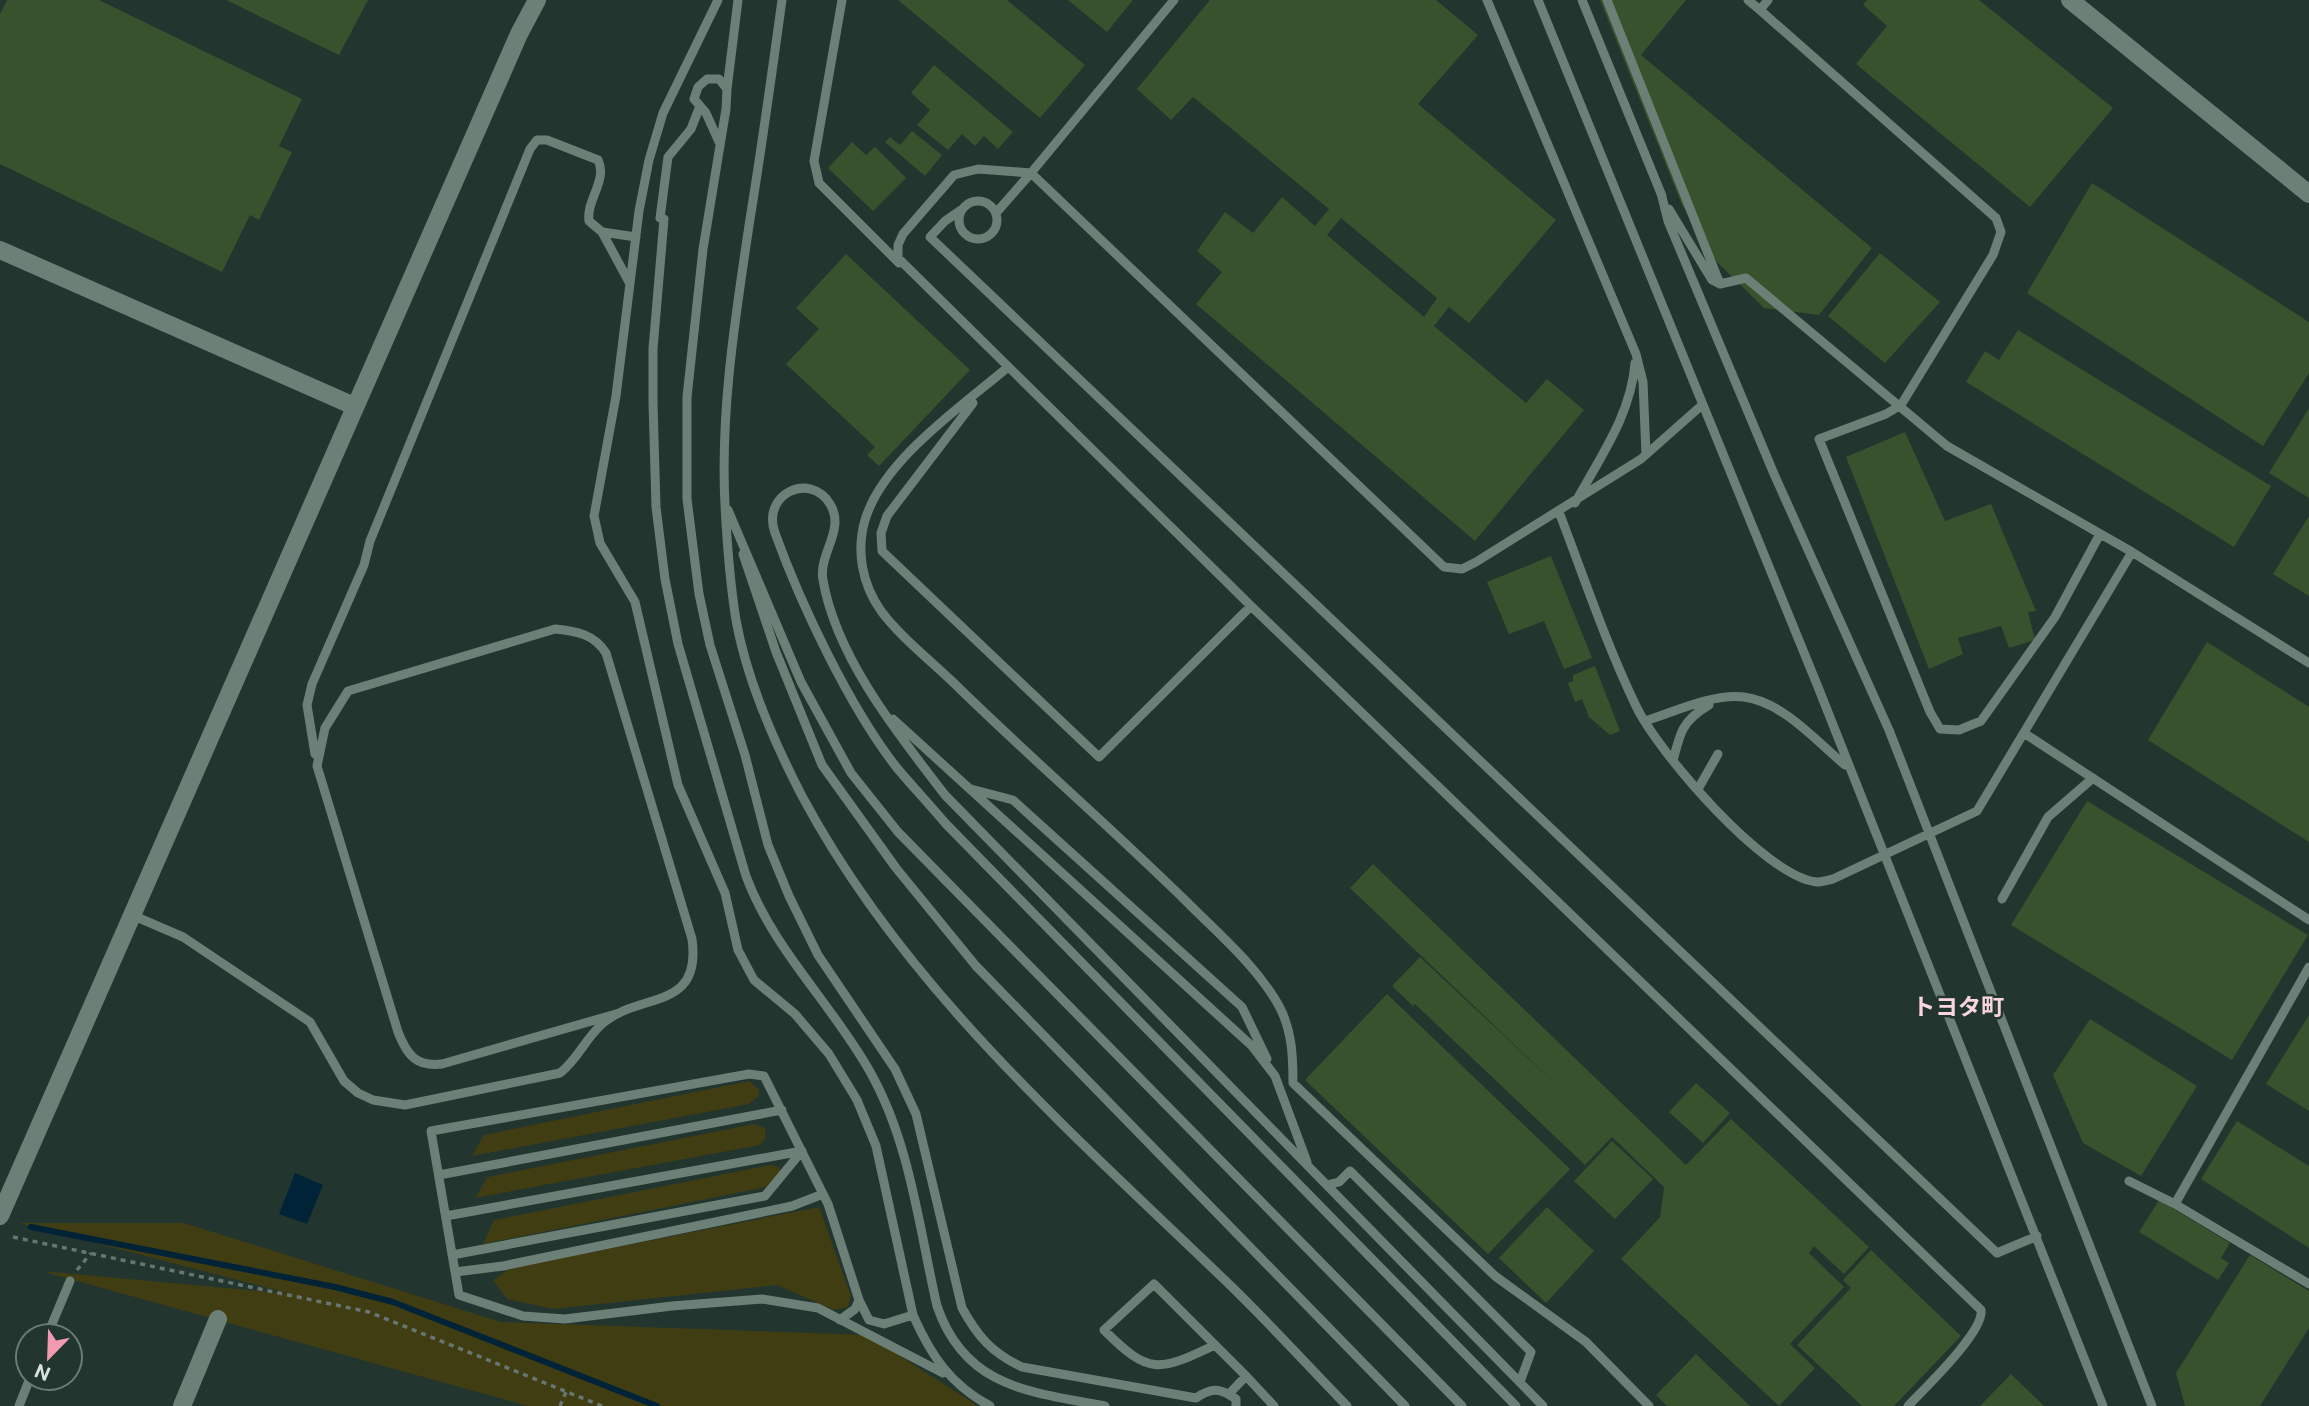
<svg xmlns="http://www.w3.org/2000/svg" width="2309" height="1406" viewBox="0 0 2309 1406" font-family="'Public Sans','Noto Sans JP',sans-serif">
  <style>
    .green { fill: #413d13 }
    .water { fill: #012338 }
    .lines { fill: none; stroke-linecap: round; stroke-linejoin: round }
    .stream { stroke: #012338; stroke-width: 6 }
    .building { fill: #37522c; fill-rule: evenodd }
    .path { stroke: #677671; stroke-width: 3.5; stroke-dasharray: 5 5; stroke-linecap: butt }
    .service { stroke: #6c8078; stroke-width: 9 }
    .minor { stroke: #6c8078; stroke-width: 18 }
    .tertiary { stroke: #6c8078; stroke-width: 18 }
    .labels { text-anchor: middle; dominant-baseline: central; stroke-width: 5; stroke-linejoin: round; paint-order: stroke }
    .quarter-label { font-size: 23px; font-weight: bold; fill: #f9d6de; stroke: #23352f }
  </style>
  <rect width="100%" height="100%" fill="#23352f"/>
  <!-- green -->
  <path class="green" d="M749,1081L759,1090V1096L749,1104L472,1156L484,1135Z
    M754,1124L765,1128V1139L760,1145L475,1198L488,1177Z
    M770,1165L779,1167L780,1171L766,1187L483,1244L494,1220Z
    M819,1207L851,1296L848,1307L834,1310L777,1285L553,1309L507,1299L493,1280L511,1268Z
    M19,1223H184L501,1322L867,1335L978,1406H528L41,1271L291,1294Z"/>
  <!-- water -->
  <path class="water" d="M295,1173L323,1185L307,1224L279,1214Z"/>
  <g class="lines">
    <!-- stream -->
    <path class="stream" d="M31,1227L335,1287L393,1302L657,1406"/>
  </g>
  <!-- building -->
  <path class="building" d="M7,0H99L302,99L279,146L292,152L259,220L250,215L222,272L0,164V14Z
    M226,0H368L339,55Z
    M898,0H1007L1085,65L1040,118Z
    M1068,0H1133L1107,32Z
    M1210,0H1436L1478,35L1418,104L1556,220L1469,323L1449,307L1434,326L1526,403L1547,379L1584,410L1475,541L1196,304L1222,272L1197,251L1225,212L1253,233L1282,197L1315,226L1329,209L1193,97L1171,120L1137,89ZM1341,218L1437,298L1424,317L1327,235Z
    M1600,0H1686L1641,55L1872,248L1819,315L1764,308L1717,262L1682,205Z
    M1867,0H1979L2113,108L2030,207L1856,64L1887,26L1863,5Z
    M934,65L1013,132L998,149L984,136L975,146L962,134L948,150L917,125L930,110L911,93Z
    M912,131L942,155L925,176L885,142L890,137L900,145Z
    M852,142L866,155L875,147L906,178L873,211L828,168Z
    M2092,183L2309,322V373L2263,446L2027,293Z
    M1880,253L1940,302L1885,363L1828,316Z
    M846,254L970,370L879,466L867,455L875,447L786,364L819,329L796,308Z
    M2018,330L2271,486L2234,547L1966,382L1985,351L1999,360Z
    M2309,408V498L2269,473Z
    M1905,432L1945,521L1991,504L2036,611L2028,612L2035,640L2009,648L2001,626L1958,638L1963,654L1929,669L1846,457Z
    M2309,516V596L2273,574Z
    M1551,556L1592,658L1564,669L1544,621L1509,634L1487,582Z
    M2207,642L2309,707V842L2148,740Z
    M1595,666L1620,731L1610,735L1589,717L1582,699L1575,702L1568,683L1573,681V675Z
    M2087,801L2308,935L2232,1060L2011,925Z
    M1373,864L1686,1165L1731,1119L1869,1247L1844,1274L1814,1246L1809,1253L1844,1287L1790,1344L1815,1368L1779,1406L1621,1259L1660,1217L1664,1187L1612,1137L1585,1165L1415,1004L1413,1006L1392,986L1420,957L1562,1090L1350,888Z
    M1387,994L1570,1169L1488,1254L1305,1080Z
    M2309,1015V1111L2266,1084Z
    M2090,1019L2197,1086L2141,1176L2083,1143L2053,1075Z
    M1696,1083L1730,1113L1703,1143L1669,1112Z
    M2237,1121L2309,1166V1248L2201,1179Z
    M1612,1141L1653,1179L1615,1219L1574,1181Z
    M2159,1200L2230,1243L2221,1258L2229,1263L2218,1280L2139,1232Z
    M1547,1207L1594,1251L1546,1303L1499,1258Z
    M1871,1250L1961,1336L1894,1406H1862L1797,1345L1851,1288L1843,1280Z
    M2250,1255L2309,1291V1328L2260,1406H2185L2176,1373Z
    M1696,1354L1750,1406H1667L1656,1395Z
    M2011,1374L2044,1406H1980Z"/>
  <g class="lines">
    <!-- path -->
    <path class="path" d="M13,1237L369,1312L602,1406
      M77,1270L91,1253
      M560,1406L566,1392"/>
    <!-- service -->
    <path class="service" d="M718,0L663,113L649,160L639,211L616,396L594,516L600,543L635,602L678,785L725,893L738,950L754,980L795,1014L829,1054L857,1100L876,1146L913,1315C931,1356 951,1385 990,1406
      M782,0C772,73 762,146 750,219C736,313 720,410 725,505C727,543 730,583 736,620C747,681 774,742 802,796C906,991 1076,1136 1233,1288C1272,1326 1309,1367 1347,1406
      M842,0L814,161L819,183L899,263
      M1174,0L1031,173L978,169L954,175L903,234L898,245V258L1251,606L1981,1310C1985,1331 1924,1389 1908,1406
      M1487,0L1636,354L1643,382L1646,454
      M1538,0L1818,687L2103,1406
      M1582,0L1662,196
      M1607,0L1720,284
      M1748,0L1760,10
      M1768,0L1760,10L1996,218L2001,232L1993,255L1901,405L1886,414L1819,439L1930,712L1940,729L1959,730L1981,721L2055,617L2100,534
      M727,89L738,0
      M700,106L691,129L668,157L660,218L664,219L653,349V403L656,507L665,579L678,644L746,876C773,949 831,1003 869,1070C910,1141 919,1228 937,1306C965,1388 1030,1392 1105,1406
      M719,142L706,113L694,99L698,87L707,79H719L727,89L726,109L703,249L687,397V499L699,594L710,645L745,755L768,845L789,896L818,955L895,1069L916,1114L962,1308C978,1337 992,1353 1022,1367L1196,1398C1212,1387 1220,1388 1236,1399V1406
      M1661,193L1668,221L1774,474L1889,730L2152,1406
      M959 220a19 19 0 1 1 38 0a19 19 0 1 1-38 0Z
      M1669,209L1712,280L1720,284L1746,278L1947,446L2132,552L2309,663
      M961,210L945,221L930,237L1997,1253L2037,1236
      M996,213L1031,173L1444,567L1462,569L1476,562L1641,459L1702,405
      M602,232L629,282
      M1008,367C961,407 883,460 865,520C856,551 862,584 881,611C902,639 935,664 960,689C1036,763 1116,832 1192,907C1222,937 1258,968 1279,1006C1292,1030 1293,1056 1293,1083L1495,1276L1586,1342L1649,1406
      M973,403L887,516L881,533L882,551L1099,757L1251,606
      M1575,503C1600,457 1631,415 1635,363
      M728,510L801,682L851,773L898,832L1462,1406
      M1559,512C1584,577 1606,644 1636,706C1658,752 1765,877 1817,882C1822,882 1828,880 1833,879L1977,811L2132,552
      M743,554L776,652L822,765L896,868L976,966L1405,1406
      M893,719L1252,1046L1275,1076L1307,1162
      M1645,721C1674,712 1713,693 1744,697C1783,702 1816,741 1845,765
      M2024,733L2309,920
      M315,754L307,705L312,684L364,565L370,541L530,149L537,140H547L598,160C608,180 586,200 589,221L602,232L636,237
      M1673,761C1680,732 1683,720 1709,705
      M971,789L1013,800L1242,1007L1267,1059
      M1698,789L1718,754
      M2002,899L2048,817L2093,778
      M132,915L183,937L310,1022L344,1081L358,1093L373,1100L405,1105L560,1073C578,1059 585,1039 602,1024C640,991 702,1012 692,939L606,653C594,634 576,631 555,629L348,691L325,728L317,766L398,1032C407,1055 416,1067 442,1064L616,1014
      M439,1175L782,1110
      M2129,1181L2175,1204L2309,1284
      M1327,1185L1339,1182L1350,1171L1531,1352L1520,1382
      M2175,1204L2309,967
      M446,1216L802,1151
      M452,1255L765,1196L802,1151
      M455,1272L503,1266L792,1206L823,1194
      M913,1315L884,1324L869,1320L859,1300L828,1204L764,1076L749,1074L431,1131L459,1295L523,1316L565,1319L672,1306L762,1299L818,1308L943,1373
      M840,1320L855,1309L859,1300
      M47,1336L70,1281
      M1215,1345C1158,1372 1149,1375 1104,1330L1154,1284L1246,1376
      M1229,1394L1246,1376L1274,1406
      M19,1406L30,1378
      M1516,1406L946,824C930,805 913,787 897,768C850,708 801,605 775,533C761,494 810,471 830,504C846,530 818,554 823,580C836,657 898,734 945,795L1543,1406"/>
    <!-- minor -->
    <path class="minor" d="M182,1406L218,1319"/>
    <!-- tertiary -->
    <path class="tertiary" d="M2070,0L2309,194
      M0,250L354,406
      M0,1216L519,34L537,0"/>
  </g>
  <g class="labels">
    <!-- quarter labels -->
    <g class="quarter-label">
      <text x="1958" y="1006">トヨタ町</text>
    </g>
  </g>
  <!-- north arrow -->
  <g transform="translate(49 1357) rotate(203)"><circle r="33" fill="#23352f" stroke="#6b7b75" stroke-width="2"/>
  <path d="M0-5L12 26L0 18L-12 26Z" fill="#f19ab2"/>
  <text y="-10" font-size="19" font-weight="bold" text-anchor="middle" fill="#d8e3df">N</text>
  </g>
</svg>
